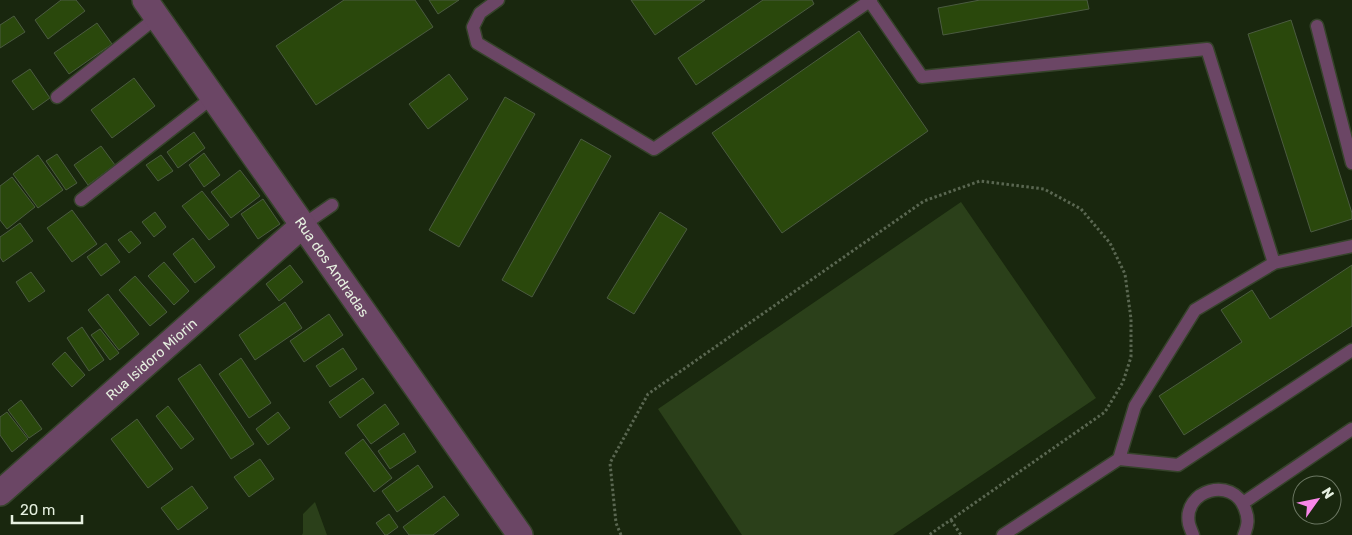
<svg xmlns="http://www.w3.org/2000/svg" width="1352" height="535" viewBox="0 0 1352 535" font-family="Rubik,sans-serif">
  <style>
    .green { fill: #2b401a }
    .building { fill: #2a480c; stroke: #4b5b40 }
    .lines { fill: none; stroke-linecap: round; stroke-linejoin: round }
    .lane-casing { stroke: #36432b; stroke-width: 15 }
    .street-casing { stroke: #36432b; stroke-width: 28 }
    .path { stroke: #5a6751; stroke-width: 3; stroke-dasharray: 2.5 2.5; stroke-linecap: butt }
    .lane { stroke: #6b4665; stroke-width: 12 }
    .street { stroke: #6b4665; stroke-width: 25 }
    .labels { text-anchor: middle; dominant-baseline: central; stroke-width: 4.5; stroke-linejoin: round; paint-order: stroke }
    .street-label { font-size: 14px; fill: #e6f0e0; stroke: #19270e }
  </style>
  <rect width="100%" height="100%" fill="#19270e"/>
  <!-- green -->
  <path class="green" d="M961,202L1096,398L893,535H742L658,409Z
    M315,502L327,535H302L303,533V514Z"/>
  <!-- building -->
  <path class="building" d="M61,0H76L85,11L48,39L35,20Z
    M344,0H415L433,27L316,105L276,46Z
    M429,0H459L438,14Z
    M631,0H705L655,35Z
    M763,0H812L814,4L696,85L678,58Z
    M980,0H1087L1089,9L943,35L938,8Z
    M14,16L25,32L0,48V25Z
    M1291,20L1352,213V219L1311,232L1248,34Z
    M97,23L112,44L69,74L54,53Z
    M859,31L928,131L782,233L712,133Z
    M30,69L50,98L33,110L12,81Z
    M449,74L468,99L428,129L409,104Z
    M134,78L155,106L112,138L91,110Z
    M505,97L535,114L459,247L429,230Z
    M194,132L205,148L178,168L167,152Z
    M581,139L611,156L532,297L502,280Z
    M101,146L115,165L88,185L74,165Z
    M204,153L220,175L204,187L189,165Z
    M57,154L77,183L66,190L46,161Z
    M38,155L63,190L38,208L13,174Z
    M161,155L173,171L158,181L146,165Z
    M240,170L260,196L231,218L211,192Z
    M12,177L35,207L7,229L0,220V186Z
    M202,191L229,225L209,240L182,206Z
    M263,199L280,224L258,239L241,214Z
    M72,210L97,244L72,262L47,228Z
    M155,212L166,227L154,237L142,222Z
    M660,212L687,229L634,314L607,298Z
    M20,223L33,241L3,262L0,257V237Z
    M131,231L141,243L129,253L118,240Z
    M193,238L215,267L195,283L173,254Z
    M106,243L120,262L101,276L87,257Z
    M164,262L189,291L174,305L148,276Z
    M290,265L303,282L279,301L266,284Z
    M1352,265V326L1184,435L1159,396L1242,342L1221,310L1252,290L1270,319Z
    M31,272L45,291L29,302L16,282Z
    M135,276L167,312L150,326L119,290Z
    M108,294L139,334L119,350L88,310Z
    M285,302L302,328L255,360L239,335Z
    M329,314L343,335L304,362L290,341Z
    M82,327L104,360L89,371L67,338Z
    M100,329L119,353L110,360L91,335Z
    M343,348L357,369L330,387L316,366Z
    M65,352L85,375L72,387L52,364Z
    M241,358L271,403L249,418L219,374Z
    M200,364L254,444L231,459L178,379Z
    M363,378L374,393L340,418L329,402Z
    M21,400L42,429L29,438L8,410Z
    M385,404L399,424L371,444L357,425Z
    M168,406L194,439L181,449L156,416Z
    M7,412L28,439L12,452L0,435V417Z
    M278,412L290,428L268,445L256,429Z
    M137,419L173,469L148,488L111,439Z
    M404,433L416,452L390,469L378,451Z
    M363,439L392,478L374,492L345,453Z
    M260,459L274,479L249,497L234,477Z
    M418,465L433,487L397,512L382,491Z
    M192,486L208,508L178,530L161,508Z
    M444,496L459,515L433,535H409L403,527Z
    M389,514L398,527L387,535H385L376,523Z"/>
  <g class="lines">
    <defs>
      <path id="lane" d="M498,0L480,13L473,27L477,43L654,149L871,0
        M869,0L922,77L1207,49L1274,263L1352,246
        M1317,26L1352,163
        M57,97L157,17
        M81,200L213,97
        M303,225L332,205
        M1119,459L1135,406L1195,310L1274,263
        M1243,503L1352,429
        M1003,535L1119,459L1178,465L1352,350
        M1193,535C1192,532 1190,528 1189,524C1182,490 1233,475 1245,509C1249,519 1248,525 1244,535"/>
      <g id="street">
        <path id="s1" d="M145,0L520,535"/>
        <path id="s2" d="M0,493L303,225"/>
      </g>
    </defs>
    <!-- lane casing -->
    <use href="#lane" class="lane-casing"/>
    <!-- street casing -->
    <use href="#street" class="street-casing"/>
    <!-- path -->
    <path class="path" d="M951,520L961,535
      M621,535L616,523L610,463L648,394L924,201L980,181L1044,189L1081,209L1110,243L1125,274L1131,319V357L1123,382L1105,412L929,535"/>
    <!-- lane -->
    <use href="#lane" class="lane"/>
    <!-- street -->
    <use href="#street" class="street"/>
  </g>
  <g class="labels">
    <!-- street labels -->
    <g class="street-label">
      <text stroke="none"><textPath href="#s1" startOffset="326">Rua dos Andradas</textPath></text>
      <text stroke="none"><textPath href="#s2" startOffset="202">Rua Isidoro Miorin</textPath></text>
    </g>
  </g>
  <!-- north arrow -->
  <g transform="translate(1317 500) rotate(57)"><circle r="24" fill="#19270e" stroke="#6b7762"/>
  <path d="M0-4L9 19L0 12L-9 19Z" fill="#f987e9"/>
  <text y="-8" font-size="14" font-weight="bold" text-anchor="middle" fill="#e6f0e0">N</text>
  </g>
  <!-- scale -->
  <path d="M12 515v8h70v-8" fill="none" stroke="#e6f0e0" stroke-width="2.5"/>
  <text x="20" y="515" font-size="15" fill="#e6f0e0" stroke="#19270e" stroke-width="4" paint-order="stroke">20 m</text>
</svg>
